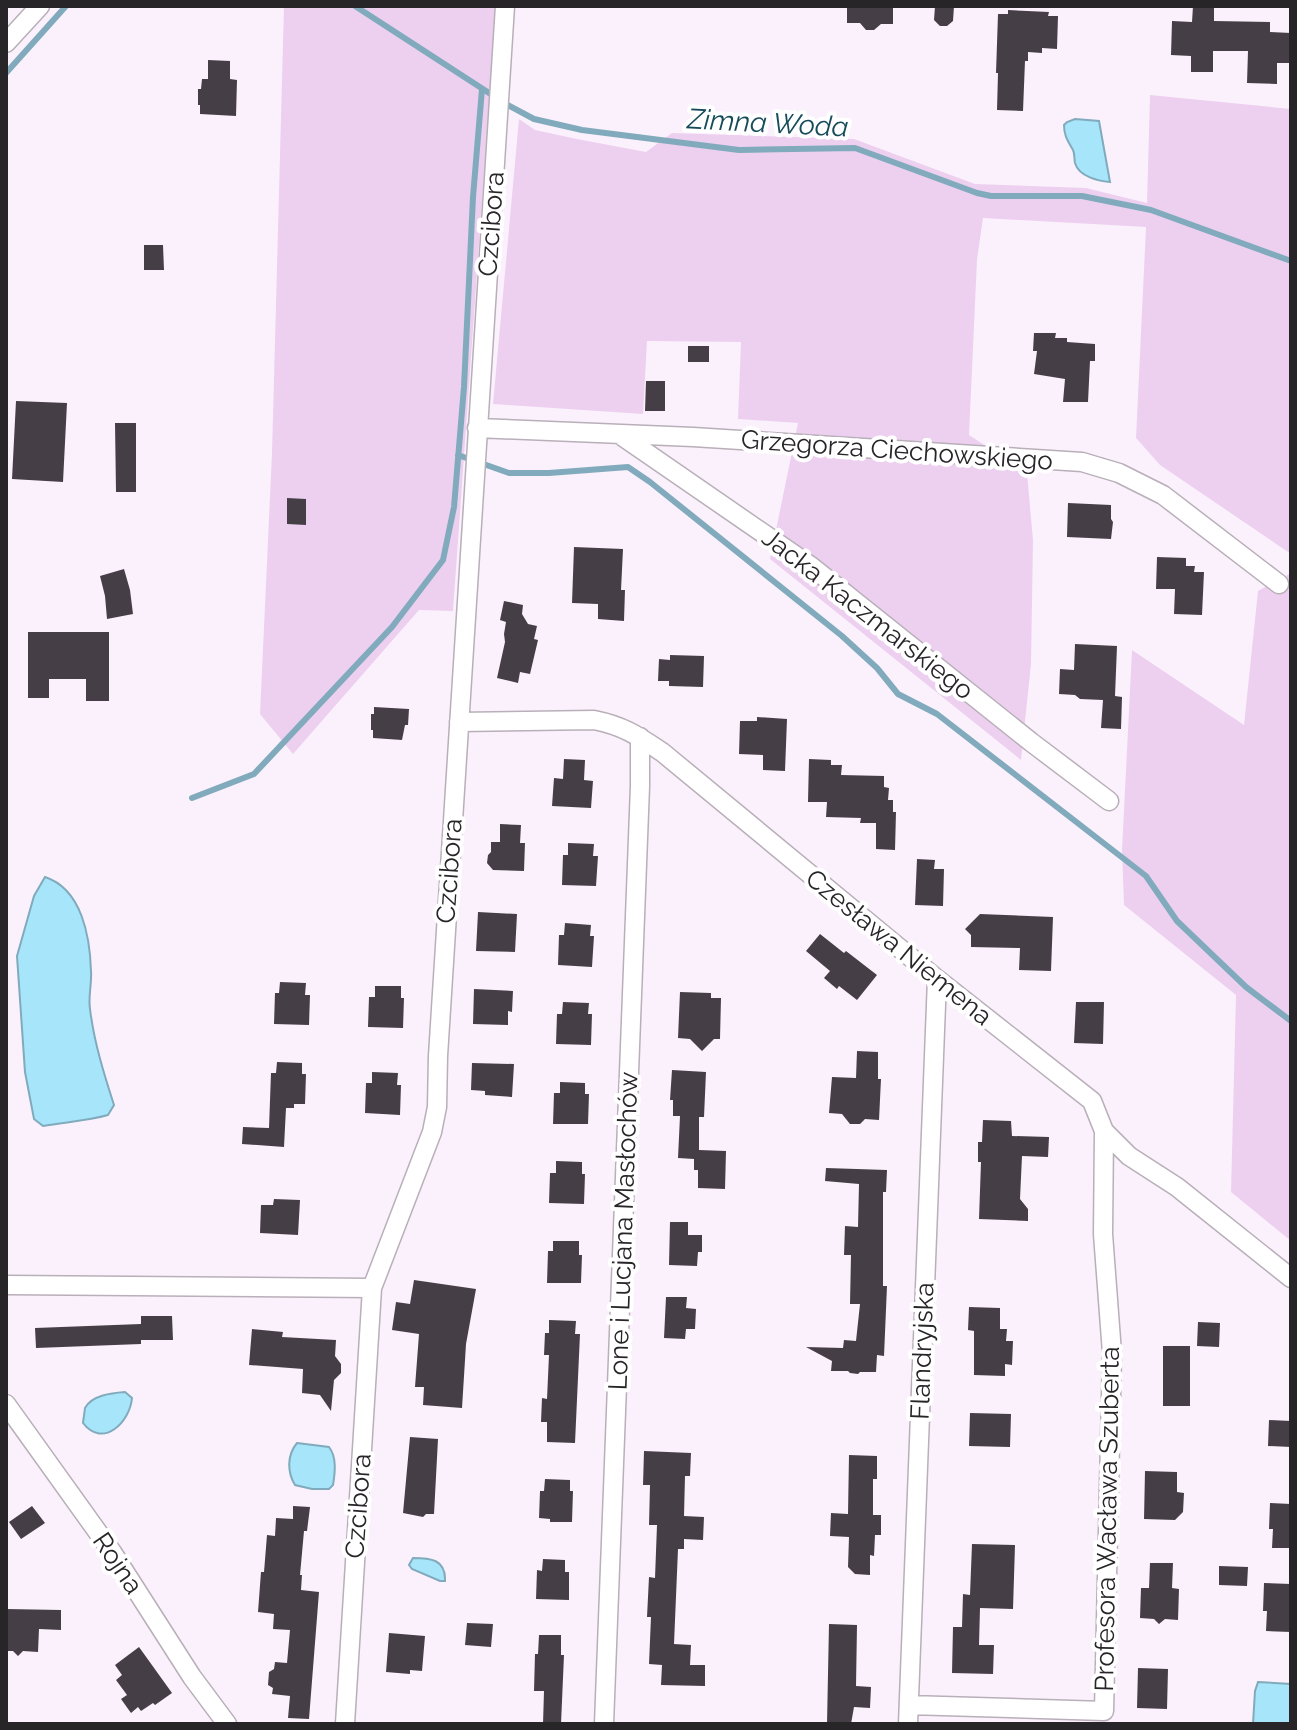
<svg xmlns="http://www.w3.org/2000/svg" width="1297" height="1730" viewBox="0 0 1297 1730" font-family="Raleway,sans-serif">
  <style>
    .green { fill: #edd0f0 }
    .water { fill: #a7e5fb; stroke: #81abbc; stroke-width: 2 }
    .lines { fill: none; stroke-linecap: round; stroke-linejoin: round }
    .stream { stroke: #81abbc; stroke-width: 6 }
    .building { fill: #463e47 }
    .street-casing { stroke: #b8afb9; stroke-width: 21 }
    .street { stroke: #fff; stroke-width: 18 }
    .labels { text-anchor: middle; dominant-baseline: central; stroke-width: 8; stroke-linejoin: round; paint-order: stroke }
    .street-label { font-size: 26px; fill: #282529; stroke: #fff }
    .water-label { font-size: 28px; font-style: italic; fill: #164b5a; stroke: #fff }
  </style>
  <rect width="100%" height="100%" fill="#fbf1fc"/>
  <!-- green -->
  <path class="green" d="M284,6H496L453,611L419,610L293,754L260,714L272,453Z
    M1150,95L1291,109V554L1160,465L1136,438L1146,227L983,218L977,260L969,435L1027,473L1033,540L1031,664L1021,760L770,559L798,423L738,419L741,342L647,341L643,414L493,404L519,119L535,130L577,139L646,152L672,133L854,139L975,184L1086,188L1147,203Z
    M1291,573V1241L1231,1192L1236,995L1124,905L1122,850L1132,650L1244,725L1258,591Z"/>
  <!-- water -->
  <path class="water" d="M1075,119L1099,121L1110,182C1099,181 1079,177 1075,163C1074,159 1075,154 1073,150C1068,141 1064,136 1064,125L1067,122Z
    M45,877C82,889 90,937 91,971C92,984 88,996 90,1009C94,1042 104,1074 114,1105L108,1115C87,1121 65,1122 43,1126L34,1119L25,1072L17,956L34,896Z
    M125,1392L132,1398C130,1422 103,1449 83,1423C83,1422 85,1409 85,1408C92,1395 112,1393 125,1392Z
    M297,1443L329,1447C337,1457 335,1473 333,1485L329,1489H312L295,1485C287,1472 287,1455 297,1443Z
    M413,1558C430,1558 446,1559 445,1581H440L412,1569L409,1565Z
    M1258,1682L1291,1684V1724H1253L1255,1691Z"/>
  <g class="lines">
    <!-- stream -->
    <path class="stream" d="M355,6L506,104L534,119L582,130L739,150L855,148L977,193L991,196H1082L1151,210L1291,261
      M6,73L66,6
      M458,455L509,473H549L628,467L650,482L842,636L877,668L898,694L937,714L1146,876L1177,921L1246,987L1291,1021
      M192,798L254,774L392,627L443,560L454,507L464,387L473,197L482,89"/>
  </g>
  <!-- building -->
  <path class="building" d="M847,6H893V24H881L874,30H866L860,23H847Z
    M935,6H954L953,21L947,26H940L934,20Z
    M1193,6L1214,7V21L1270,22V32L1291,33V63H1277V84L1247,83L1248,51H1213V72H1191V56L1171,55L1172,21L1192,22Z
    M1008,10L1049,12L1048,16H1058L1057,49L1042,48V53L1028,52V61H1025L1023,111L997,110L998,73H996L998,14H1008Z
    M208,60L230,61V79L237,80L236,116L200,114V105H198V89H201L202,79H208Z
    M144,245H163L164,270H144Z
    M1034,333H1056L1055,338H1067V342L1095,344V361H1090L1088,402H1063L1065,379L1034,374L1037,351H1033Z
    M688,346H709V362H688Z
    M646,381H665V411H645Z
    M16,401L67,403L63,482L12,479Z
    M115,423H136V492H116Z
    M287,498L306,499V525L287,524Z
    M1068,503L1111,505V519L1113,522L1111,539L1067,537Z
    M574,547L623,549L621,590H625L624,621L598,619V604L572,603Z
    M1157,557L1186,558V566H1195L1194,572H1204L1202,615L1174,614L1175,589H1156Z
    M124,569L130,590L133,614L107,619L105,596L100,576Z
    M504,601L523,605L522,614L528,624L537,626L534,639L538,640L530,674L520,672L518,683L497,678L505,642L504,634L506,622L500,620Z
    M28,632H109V701H86V679H49V698H28Z
    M1075,644L1117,646L1115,696L1122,697L1121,729L1101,728L1103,700L1080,699L1075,695L1059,694L1060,669L1074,670Z
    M670,655L704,656L703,687L669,686V681H658L659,659L670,660Z
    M374,707L409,709L408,725H405L402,740L373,738V730H371V714H374Z
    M757,717L787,719L785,771L763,770V755L739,754L740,721H757Z
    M564,759L585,760L584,780L593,781L591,808L552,806L554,778L563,779Z
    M809,759L831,760V765H842L841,775L884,776V787L889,788L888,800H893V812H896L895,850L876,849V823H860L861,818L826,817L827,802H808Z
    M500,824L521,825L520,843H525L524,871L493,870L487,863L488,855L491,852V842H500Z
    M568,843L594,844L593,856H598L596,886L562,885L563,855H568Z
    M917,859L935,860L934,869H944L943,906L915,905Z
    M478,912L517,914L515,952L476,951Z
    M980,914L1053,917L1051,971L1019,970L1020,948L971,947V935L965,929Z
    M565,923L591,925L590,936H594L592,967L558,965L559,935H564Z
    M820,934L844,953L846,951L877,975L857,1000L839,986L837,989L824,978L830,971L806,951Z
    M280,982L306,983L305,995H310L309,1025L274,1024L275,993H279Z
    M375,986H401V998H404L403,1028L368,1027L369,997H375Z
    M474,989L513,991L512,1012L508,1011V1025L473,1024Z
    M680,992L711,993V998H721L720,1039H714L702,1051L690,1039L678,1038Z
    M563,1002L589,1003L588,1014H592L591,1045L556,1044L557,1014H562Z
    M1076,1002H1104L1103,1044L1074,1043Z
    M857,1051L878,1052V1079H881L879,1120L865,1119L860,1124H850L842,1114L829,1113L832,1077L856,1078Z
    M277,1062L302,1063V1074H306L305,1104H294V1108H286L284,1147L242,1144L243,1127L269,1128L271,1073H276Z
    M472,1063L514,1064L512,1097L485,1095V1091L471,1090Z
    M672,1070L706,1072L704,1117H699V1150L726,1151L725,1189L698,1188V1170H694V1159L678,1158L680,1116H673V1100H670Z
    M372,1072L398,1073L397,1085H401L400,1115L365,1113L366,1083H372Z
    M560,1082L585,1083V1094H589L588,1124H553L554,1093H560Z
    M983,1120L1011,1121L1012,1136L1049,1137L1048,1157L1022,1156L1020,1199L1028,1209V1221L979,1219L981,1162H978V1142H982Z
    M556,1161L582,1162V1174H585L584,1204L549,1203L550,1173H556Z
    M826,1168L887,1170L886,1192H883V1286H887L884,1356L877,1355L876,1372H860L858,1374L850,1373L848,1371H831L832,1361L806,1347L843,1348L844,1340L856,1341L860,1304H850L851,1255H844L845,1226L858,1227L859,1184L825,1181Z
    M274,1199L300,1200L298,1235L260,1233L261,1205H273Z
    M670,1222H688V1235H702V1252H698L697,1266L669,1265Z
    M553,1241H579V1255H582L581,1283H547L548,1251H553Z
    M414,1280L476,1289L466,1344L462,1408L423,1405L424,1387H415L419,1334L392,1330L396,1302L410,1304Z
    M666,1297H687L686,1308L696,1309L695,1329H686L685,1339L664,1338Z
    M969,1307L1000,1308V1329H1007L1006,1341H1013L1012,1365L1005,1364V1376L974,1375V1331L968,1330Z
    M141,1316H172L173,1340H141V1344L36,1348L35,1328L141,1324Z
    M549,1320L576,1321L575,1334H580L575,1443L547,1442V1422H541L542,1398L547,1399L549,1355H544L545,1333H549Z
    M1198,1322L1220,1323L1219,1347L1197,1346Z
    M252,1329L283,1332L282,1337L336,1340L335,1356L341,1364V1373L334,1380L331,1411L320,1395L302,1393L303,1369L249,1365Z
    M1163,1346H1190V1406H1163Z
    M970,1413L1011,1414L1010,1447L969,1446Z
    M1269,1420L1291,1421V1447L1268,1446Z
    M410,1437L438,1439L434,1514H426L423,1517L403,1513Z
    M644,1451L691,1453L690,1476H685L684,1516L704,1517L703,1540L684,1539V1549H678L674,1644L691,1645L690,1665H705V1686L661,1685L662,1665L649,1664L651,1617H647L649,1577L655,1578L657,1525H649L650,1485H643Z
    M849,1455L877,1456V1479H873V1515H881V1535H875L874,1556L870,1555V1575L855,1574L848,1567L849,1537L830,1536L831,1513L848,1514Z
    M1145,1471L1177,1472V1492L1184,1493L1183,1512L1175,1520L1144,1519Z
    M545,1479L570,1480V1491H573L572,1522H550V1519L539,1518L540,1491H544Z
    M1270,1503L1291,1504V1548H1272L1273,1529H1269Z
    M32,1506L45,1523L21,1539L9,1522Z
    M293,1506L310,1507L307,1531H304L300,1575H302L301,1590L319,1592L309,1719L288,1718L290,1696L272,1694L273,1688L268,1685L269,1672L274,1669L275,1662L287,1663L290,1630L273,1629L274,1614L258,1612L261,1572H264L267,1535L275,1536L276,1518L293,1519Z
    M972,1544L1015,1545L1013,1609L980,1608L979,1645H994L993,1674L952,1673L953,1627H962L963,1594L970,1595Z
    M543,1559L565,1560V1572H569V1600L536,1599L537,1570L542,1571Z
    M1150,1563H1173L1172,1588L1179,1589L1178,1620L1165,1619L1159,1624L1154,1619L1140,1618L1141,1588H1149Z
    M1219,1566L1248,1567L1247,1586L1219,1585Z
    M1264,1583L1291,1584V1632L1266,1631L1267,1611H1263Z
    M6,1609L61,1610V1630L39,1629L38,1652L23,1651L18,1656L13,1651H6Z
    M467,1623L493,1624L491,1647L465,1645Z
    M829,1624L857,1625L856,1686L871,1687L870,1708L854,1707L851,1724H827Z
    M389,1633L425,1636L422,1671L410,1670V1674L386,1672Z
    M539,1635H561V1655H564L561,1724H543L544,1691H534L535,1654H538Z
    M139,1647L172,1693L155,1705L153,1703L141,1711L138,1707L131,1713L121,1699L127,1695L116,1680L122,1675L115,1665Z
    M1138,1668L1168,1669L1167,1709L1137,1708Z"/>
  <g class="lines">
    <defs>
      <path id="street" d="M6,43L40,6
        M477,428L693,437L1082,462L1119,473L1163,495L1279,584
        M622,436L812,567L1031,742L1109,801
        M459,722L594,720C624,726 638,736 662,752L937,979L1092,1101L1104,1131L1129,1156L1177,1187L1291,1278
        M6,1285L372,1288
        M6,1404L112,1552L192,1677L227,1724
        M909,1705L1104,1711L1112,1353L1103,1234L1104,1131
        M345,1724L372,1288L432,1132L437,1107L438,1056L505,6
        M604,1724L640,786V737
        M908,1724L937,979"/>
    </defs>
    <!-- street casing -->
    <use href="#street" class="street-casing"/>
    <!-- street -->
    <use href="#street" class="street"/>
  </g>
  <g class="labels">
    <!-- street labels -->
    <g class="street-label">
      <text transform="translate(491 224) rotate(-86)">Czcibora</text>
      <text transform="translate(897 450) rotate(4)">Grzegorza Ciechowskiego</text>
      <text transform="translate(868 614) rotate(38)">Jacka Kaczmarskiego</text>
      <text transform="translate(449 871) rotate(-86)">Czcibora</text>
      <text transform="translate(899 947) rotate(39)">Czesława Niemena</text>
      <text transform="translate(623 1231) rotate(-88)">Lone i Lucjana Masłochów</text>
      <text transform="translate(922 1351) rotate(-88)">Flandryjska</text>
      <text transform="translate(358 1506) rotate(-86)">Czcibora</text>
      <text transform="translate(1107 1519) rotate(-89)">Profesora Wacława Szuberta</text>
      <text transform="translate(118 1563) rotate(56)">Rojna</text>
    </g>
    <!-- water labels -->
    <g class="water-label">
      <text transform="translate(768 123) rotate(3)">Zimna Woda</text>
    </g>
  </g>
  <!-- border -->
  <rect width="1297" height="1730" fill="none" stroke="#282529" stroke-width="16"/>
</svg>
